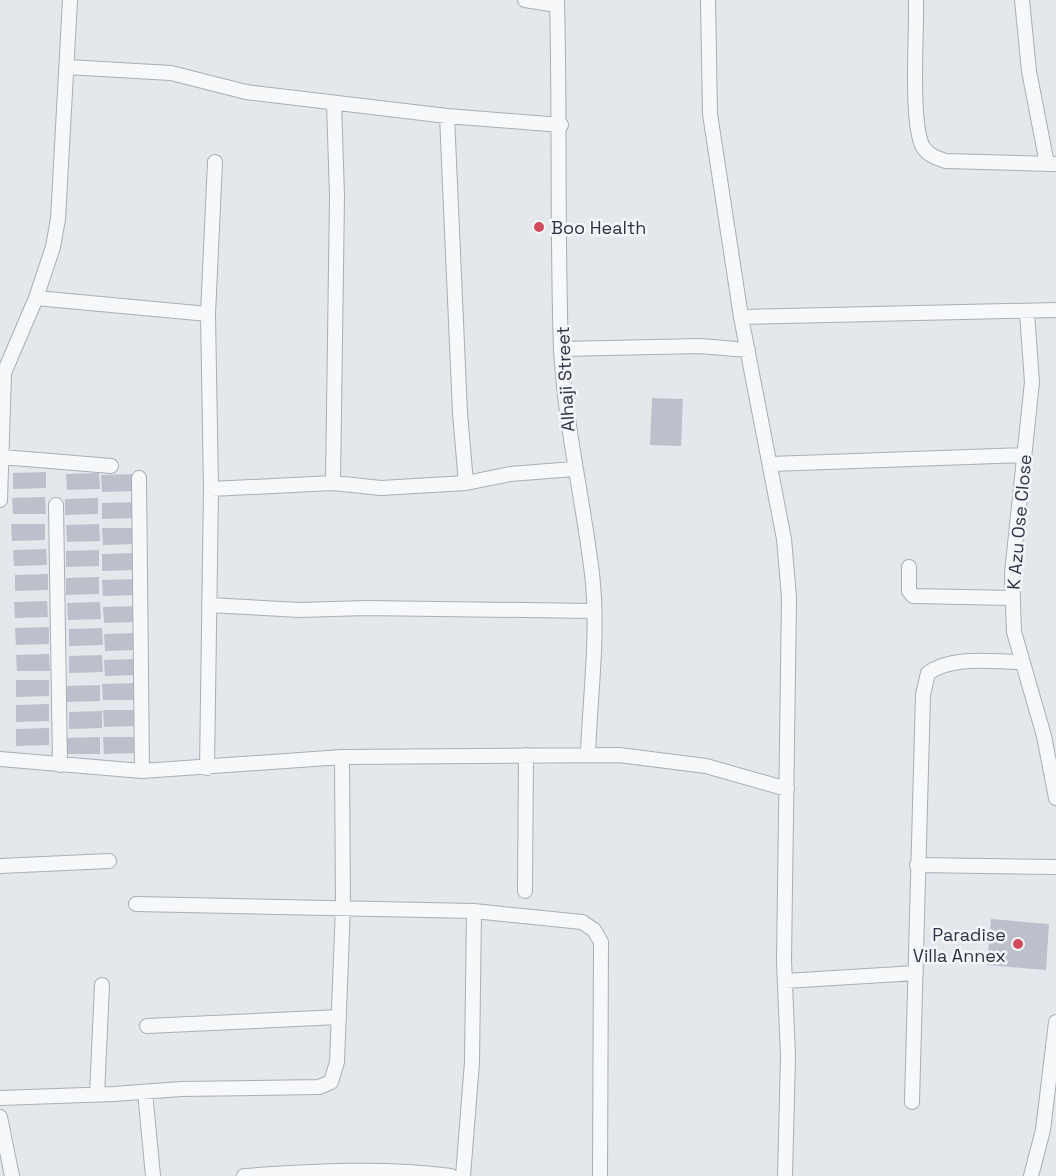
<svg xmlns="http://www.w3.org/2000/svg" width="1056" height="1176" viewBox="0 0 1056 1176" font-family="'Space Grotesk',sans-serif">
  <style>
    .building { fill: #bbc0ca }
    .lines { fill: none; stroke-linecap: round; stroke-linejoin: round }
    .minor-casing { stroke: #a9aeb7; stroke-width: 16 }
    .minor { stroke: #f7f8fa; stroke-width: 14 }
    .poi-dot { fill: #d1495b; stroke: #f4f6f9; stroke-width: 2 }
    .labels { text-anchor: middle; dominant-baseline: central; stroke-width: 5; stroke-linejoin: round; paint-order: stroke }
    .poi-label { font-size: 18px; fill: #2b3445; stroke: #f4f6f9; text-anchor: start }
    .street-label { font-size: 18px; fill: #2b3445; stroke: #f4f6f9 }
  </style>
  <rect width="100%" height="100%" fill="#e4e7ec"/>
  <!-- building -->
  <path class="building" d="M652,398L683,399L681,446L650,445Z
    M46,472V488L13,489V473Z
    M99,473L100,489L67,490L66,474Z
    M134,474L135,491L102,492L101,475Z
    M45,497L46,514H13L12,498Z
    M98,498V514L65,515V499Z
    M135,502V518L102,519V503Z
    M11,524H45V540L12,541Z
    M99,524L100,541L67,542L66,525Z
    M102,528H136V544L103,545Z
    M46,549L47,565L14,566L13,550Z
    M99,550V566L66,567V551Z
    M135,553V570L102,571V554Z
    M48,574V590L15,591V575Z
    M99,577V594L66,595V578Z
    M136,579V595L103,596L102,580Z
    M47,601L48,617L15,618L14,602Z
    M100,602L101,619L68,620L67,603Z
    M136,606L137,622L104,623L103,607Z
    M49,627V644L16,645L15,628Z
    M102,628L103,645L69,646V629Z
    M137,633L138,650L105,651L104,634Z
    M49,654L50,671H17L16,655Z
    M102,655L103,672L69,673V656Z
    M137,659L138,675L105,676L104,660Z
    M16,680H49V696L16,697Z
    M136,683V700H103L102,684Z
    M100,685V701L67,702V686Z
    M49,704V721L16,722V705Z
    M103,710H136L137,726L104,727Z
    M102,711V728L69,729V712Z
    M49,728V745L16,746V729Z
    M100,737V754H67V738Z
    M103,737H136L137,753L104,754Z
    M991,919L1049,924L1046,970L987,965Z"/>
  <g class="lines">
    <defs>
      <path id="minor" d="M525,0L557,5
        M557,0C560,116 557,233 561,349C565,425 583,498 592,574C599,634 590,694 588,755
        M708,0L710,114L741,317L784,539L789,597L784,961L788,1056L785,1176
        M916,0C917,31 910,124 923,147C929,156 937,158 946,161L1056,164
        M1022,0L1029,71L1047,164
        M67,67L171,73L246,92L447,116L561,125
        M447,116L460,413L466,483
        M36,298L208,314
        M1027,313L1032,382L1012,573L1014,632L1044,736L1056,798
        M741,317L1056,310
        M561,349L700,346L748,350
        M2,457L111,466
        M770,464L1024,455
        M139,478L142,771
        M333,483L337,196L334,103
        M211,489L333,483L381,488L466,483L510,474L574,469
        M0,500L4,373L36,298L53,247L58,219L70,0
        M56,505L60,765
        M909,567V591L913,596L1012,598
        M209,605L300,610L366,608L594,611
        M0,759L142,771L342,757L619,755L706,766L787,789
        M207,768L211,489L208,314L215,162
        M917,865L1056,867
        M0,866L109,861
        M525,891L526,755
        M136,904L474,911L582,922L594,930L601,942L600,1176
        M785,981L916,973
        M147,1026L339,1017
        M145,1092L153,1176
        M97,1095L102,985
        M0,1098L114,1094L181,1089L319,1087L331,1082L337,1062L343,906L342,757
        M912,1102L923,695L928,673C954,655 991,662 1022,662
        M0,1117L12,1176
        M244,1176C313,1171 383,1167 451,1176
        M463,1176L472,1062L474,911
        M1031,1176L1043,1130L1056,1022"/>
    </defs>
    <!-- minor casing -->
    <use href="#minor" class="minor-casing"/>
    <!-- minor -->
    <use href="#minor" class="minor"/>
  </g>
  <!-- markers -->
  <g class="poi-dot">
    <circle cx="539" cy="227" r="6"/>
    <circle cx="1018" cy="944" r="6"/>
  </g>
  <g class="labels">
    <!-- poi labels -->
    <g class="poi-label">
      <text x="551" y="227">Boo Health</text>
      <text x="1006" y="934" text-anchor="end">Paradise<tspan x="1006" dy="21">Villa Annex</tspan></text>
    </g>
    <!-- street labels -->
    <g class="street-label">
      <text transform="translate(565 379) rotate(-93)">Alhaji Street</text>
      <text transform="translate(1019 522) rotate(-85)">K Azu Ose Close</text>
    </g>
  </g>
</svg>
